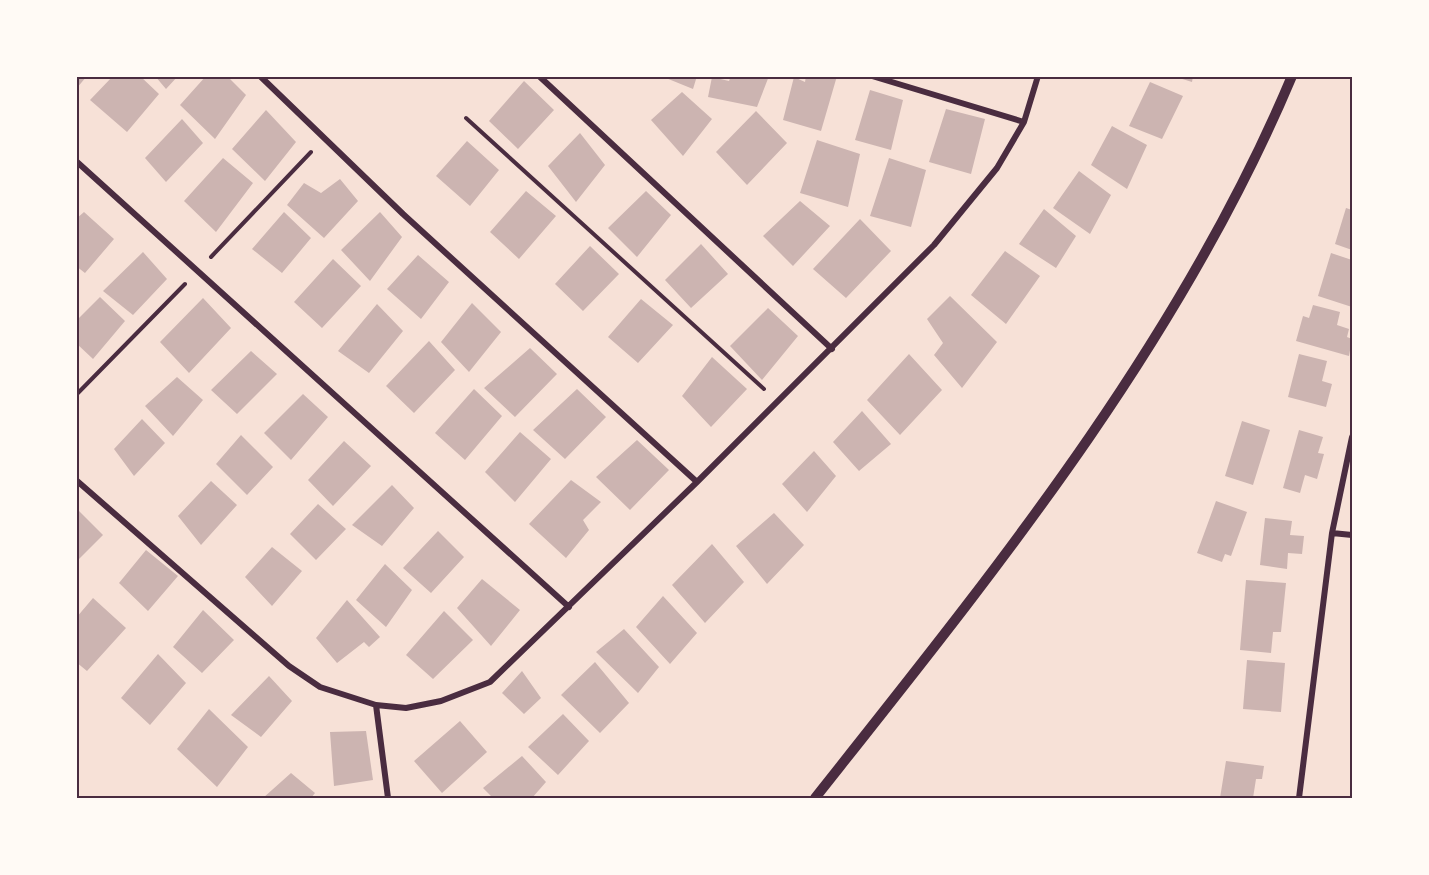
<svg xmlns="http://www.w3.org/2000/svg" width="1429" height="875" viewBox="0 0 1429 875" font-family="Raleway,sans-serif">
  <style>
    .building { fill: #ccb4b1 }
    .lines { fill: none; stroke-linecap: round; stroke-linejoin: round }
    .path { stroke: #4a2c40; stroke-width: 4 }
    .minor { stroke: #4a2c40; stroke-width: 6 }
    .tertiary { stroke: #4a2c40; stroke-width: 10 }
    .neatline { fill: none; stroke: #4a2c40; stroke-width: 2 }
  </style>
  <rect width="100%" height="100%" fill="#f7e1d7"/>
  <!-- building -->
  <path class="building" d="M76,76H87L76,89Z
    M113,76H140L159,94L127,132L90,100Z
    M155,76H178L166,89Z
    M206,76H227L246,95L215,139L180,105Z
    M661,76H697L693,89Z
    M731,76H769L757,107L708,97L712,77L729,81Z
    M806,76H837L821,131L783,120L794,77L805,82Z
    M1173,76H1193L1192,82Z
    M524,81L554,110L518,149L489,121Z
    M1150,82L1183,96L1162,139L1129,126Z
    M870,90L903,100L891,150L855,140Z
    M682,92L712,119L683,156L651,120Z
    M946,109L985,119L971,174L929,162Z
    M266,110L296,142L265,181L232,149Z
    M756,111L787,143L747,185L716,152Z
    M182,119L203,143L166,182L145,158Z
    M1112,126L1147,145L1127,189L1091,165Z
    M580,133L605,165L576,202L548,166Z
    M817,140L860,154L848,207L800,193Z
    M467,141L499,170L470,206L436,176Z
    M223,158L253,183L216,232L184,201Z
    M889,158L926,170L911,227L870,216Z
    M1079,171L1111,195L1090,234L1053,208Z
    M340,179L358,201L324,238L287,205L304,183L321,193Z
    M526,191L556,216L519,259L490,232Z
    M646,191L671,215L637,257L608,228Z
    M800,201L830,226L793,266L763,236Z
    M1346,208L1352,210V250L1335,244Z
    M1044,209L1076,236L1056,268L1019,244Z
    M84,212L114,239L85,273L76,266V219Z
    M284,212L311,238L282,273L252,249Z
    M380,212L402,237L370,281L341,250Z
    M860,219L891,251L846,298L813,269Z
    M701,244L728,274L691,308L665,280Z
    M590,246L619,274L583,311L555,284Z
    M1005,251L1040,276L1006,324L971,295Z
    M143,252L167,279L133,315L103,291Z
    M1331,253L1352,260V307L1318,296Z
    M418,255L449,282L421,319L387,289Z
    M333,259L361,286L322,328L294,302Z
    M950,296L997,342L962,388L934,355L943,343L927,319Z
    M100,297L125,321L93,359L76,343V321Z
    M203,298L231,328L189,373L160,342Z
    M641,299L673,325L638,363L608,337Z
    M472,303L501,332L469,372L441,342Z
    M377,304L403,331L369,373L338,351Z
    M1313,305L1340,312L1337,325L1349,329L1347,337L1352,339L1349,356L1296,341L1303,316L1309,318Z
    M768,308L798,336L762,380L730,346Z
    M429,341L455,370L414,413L386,386Z
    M530,348L557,374L515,417L484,388Z
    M251,351L277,374L237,414L211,390Z
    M909,354L942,390L900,435L867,400Z
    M1299,354L1327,361L1322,381L1332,384L1326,407L1288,397Z
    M712,357L747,389L711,427L682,396Z
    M177,377L203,400L173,436L145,406Z
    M474,389L502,416L465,460L435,433Z
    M577,389L606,417L565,459L533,430Z
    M303,394L328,417L291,460L264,433Z
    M862,411L891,444L859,471L833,442Z
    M142,419L165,443L134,476L114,449Z
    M1242,421L1270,430L1253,485L1225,476Z
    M1299,430L1323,437L1318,453L1324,454L1317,479L1305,475L1300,493L1283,488Z
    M520,432L551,459L515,502L485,472Z
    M241,435L273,467L247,495L216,464Z
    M637,440L669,470L630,510L596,477Z
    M344,441L371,466L333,506L308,480Z
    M814,451L836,476L807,512L782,484Z
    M571,480L601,502L583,520L589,530L566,558L529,524Z
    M211,481L237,505L201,545L178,516Z
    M392,485L414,508L382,546L352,525Z
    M1216,501L1247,512L1231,556L1225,554L1222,562L1197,553Z
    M318,504L346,529L316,560L290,534Z
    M76,508L103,535L76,562Z
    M774,513L804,545L767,584L736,546Z
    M1265,518L1292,521L1290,535L1304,536L1302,554L1288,553L1287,569L1260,565Z
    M438,531L464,557L431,593L403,568Z
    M712,544L744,582L705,623L672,585Z
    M272,547L302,571L272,606L245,577Z
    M146,550L178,576L148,611L119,583Z
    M385,564L412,590L386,627L356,600Z
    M482,579L520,610L491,646L457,608Z
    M1246,580L1286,583L1281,632H1273L1271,653L1240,650Z
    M663,596L697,633L670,664L636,627Z
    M93,598L126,628L87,671L76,662V618Z
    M347,600L380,637L369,647L364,642L337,663L316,638Z
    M203,610L234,640L202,673L173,647Z
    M444,611L473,640L433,679L406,655Z
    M624,629L659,667L638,693L596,652Z
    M158,654L186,683L150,725L121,698Z
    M1247,660L1285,663L1281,712L1243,709Z
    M595,662L629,703L600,733L561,695Z
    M522,671L541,698L524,714L502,693Z
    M269,676L292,701L261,737L231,715Z
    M209,709L248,747L217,787L177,749Z
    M563,714L589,741L558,775L528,747Z
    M460,721L487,752L442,793L414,761Z
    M366,731L373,780L334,786L330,732Z
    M522,756L546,782L532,798H493L483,788Z
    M1226,761L1264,766L1262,779H1256L1253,798H1220Z
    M291,773L315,793L311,798H263Z"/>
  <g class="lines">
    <!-- path -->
    <path class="path" d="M466,118L764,389
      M211,257L311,152
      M76,395L185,284"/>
    <!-- minor -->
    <path class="minor" d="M260,76L403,214L697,482
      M539,76L832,349
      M872,76L1024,122
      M76,161L569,607
      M76,480L289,666L320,687L376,705L406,708L441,701L490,682L697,482L934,245L997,168L1024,122L1038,76
      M1332,533L1352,535
      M376,705L388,798
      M1299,798L1332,533L1352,437"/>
    <!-- tertiary -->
    <path class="tertiary" d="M815,798C994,572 1179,345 1292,76"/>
  </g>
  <!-- border -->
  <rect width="1429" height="875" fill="none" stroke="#fffaf5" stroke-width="156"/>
  <rect x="78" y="78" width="1273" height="719" class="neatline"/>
</svg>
